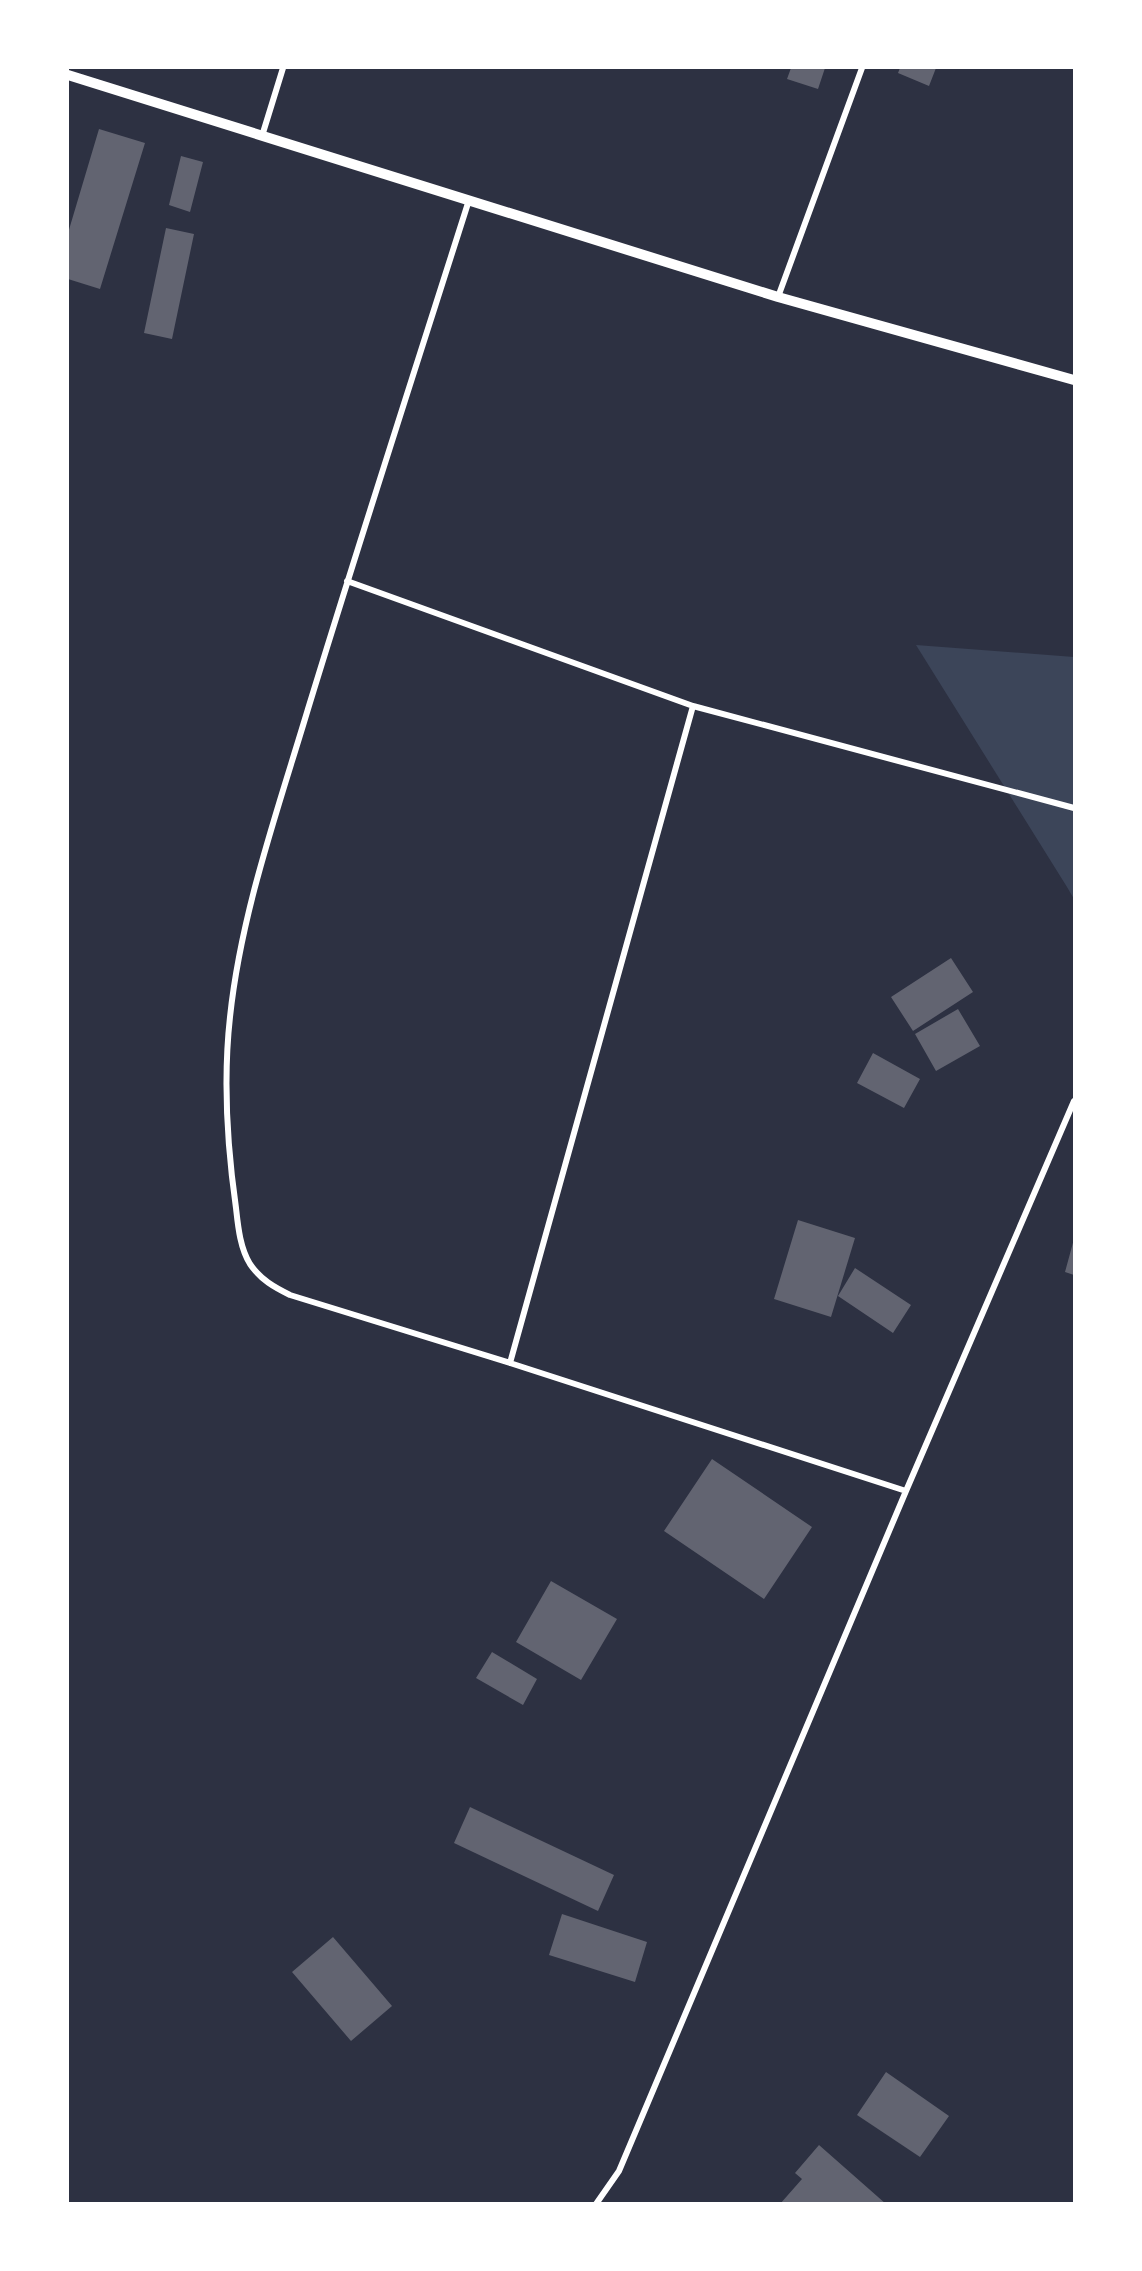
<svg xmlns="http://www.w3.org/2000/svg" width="1142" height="2271" viewBox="0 0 1142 2271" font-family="'Space Grotesk',sans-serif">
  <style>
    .green { fill: #3c4559 }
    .building { fill: #626471 }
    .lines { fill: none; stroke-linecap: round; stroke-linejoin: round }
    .minor { stroke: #fff; stroke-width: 6 }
    .tertiary { stroke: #fff; stroke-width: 10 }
  </style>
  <rect width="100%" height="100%" fill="#2d3142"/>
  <!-- green -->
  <path class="green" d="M916,645L1074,657V899L1067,887Z"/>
  <!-- building -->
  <path class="building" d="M791,68H825L818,89L787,79Z
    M900,68H936L929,86L898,73Z
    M99,129L145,143L100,289L68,279V233Z
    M181,156L203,162L190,212L169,205Z
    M166,228L194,234L172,339L144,333Z
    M951,958L973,992L913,1031L891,997Z
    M958,1009L980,1046L936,1071L915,1034Z
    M873,1053L920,1079L904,1108L857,1083Z
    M798,1220L855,1238L831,1317L774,1299Z
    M1074,1239V1275L1065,1272Z
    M855,1268L911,1305L893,1333L838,1296Z
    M712,1459L812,1527L764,1599L664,1531Z
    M551,1581L617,1619L581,1680L516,1642Z
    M492,1652L537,1679L523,1705L476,1678Z
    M470,1807L614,1875L598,1911L454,1843Z
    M562,1914L647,1942L635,1982L549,1955Z
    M333,1937L392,2006L351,2041L292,1972Z
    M886,2072L949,2116L920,2157L857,2115Z
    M819,2145L886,2204H780L802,2179L795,2173Z"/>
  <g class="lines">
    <!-- minor -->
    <path class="minor" d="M262,136L283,68
      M469,200C415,370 360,539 308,709C278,809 241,913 230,1017C223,1080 227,1145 236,1208C238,1226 240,1248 250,1264C261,1280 274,1287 290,1295L510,1363L906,1491
      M778,297L862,68
      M347,581L693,706L1074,808
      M510,1363L693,706
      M596,2204L619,2171L906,1491L1074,1101"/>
    <!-- tertiary -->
    <path class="tertiary" d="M68,75L778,297L1074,380"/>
  </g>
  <!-- border -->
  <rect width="1142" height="2271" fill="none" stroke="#ffffff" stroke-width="138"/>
</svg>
